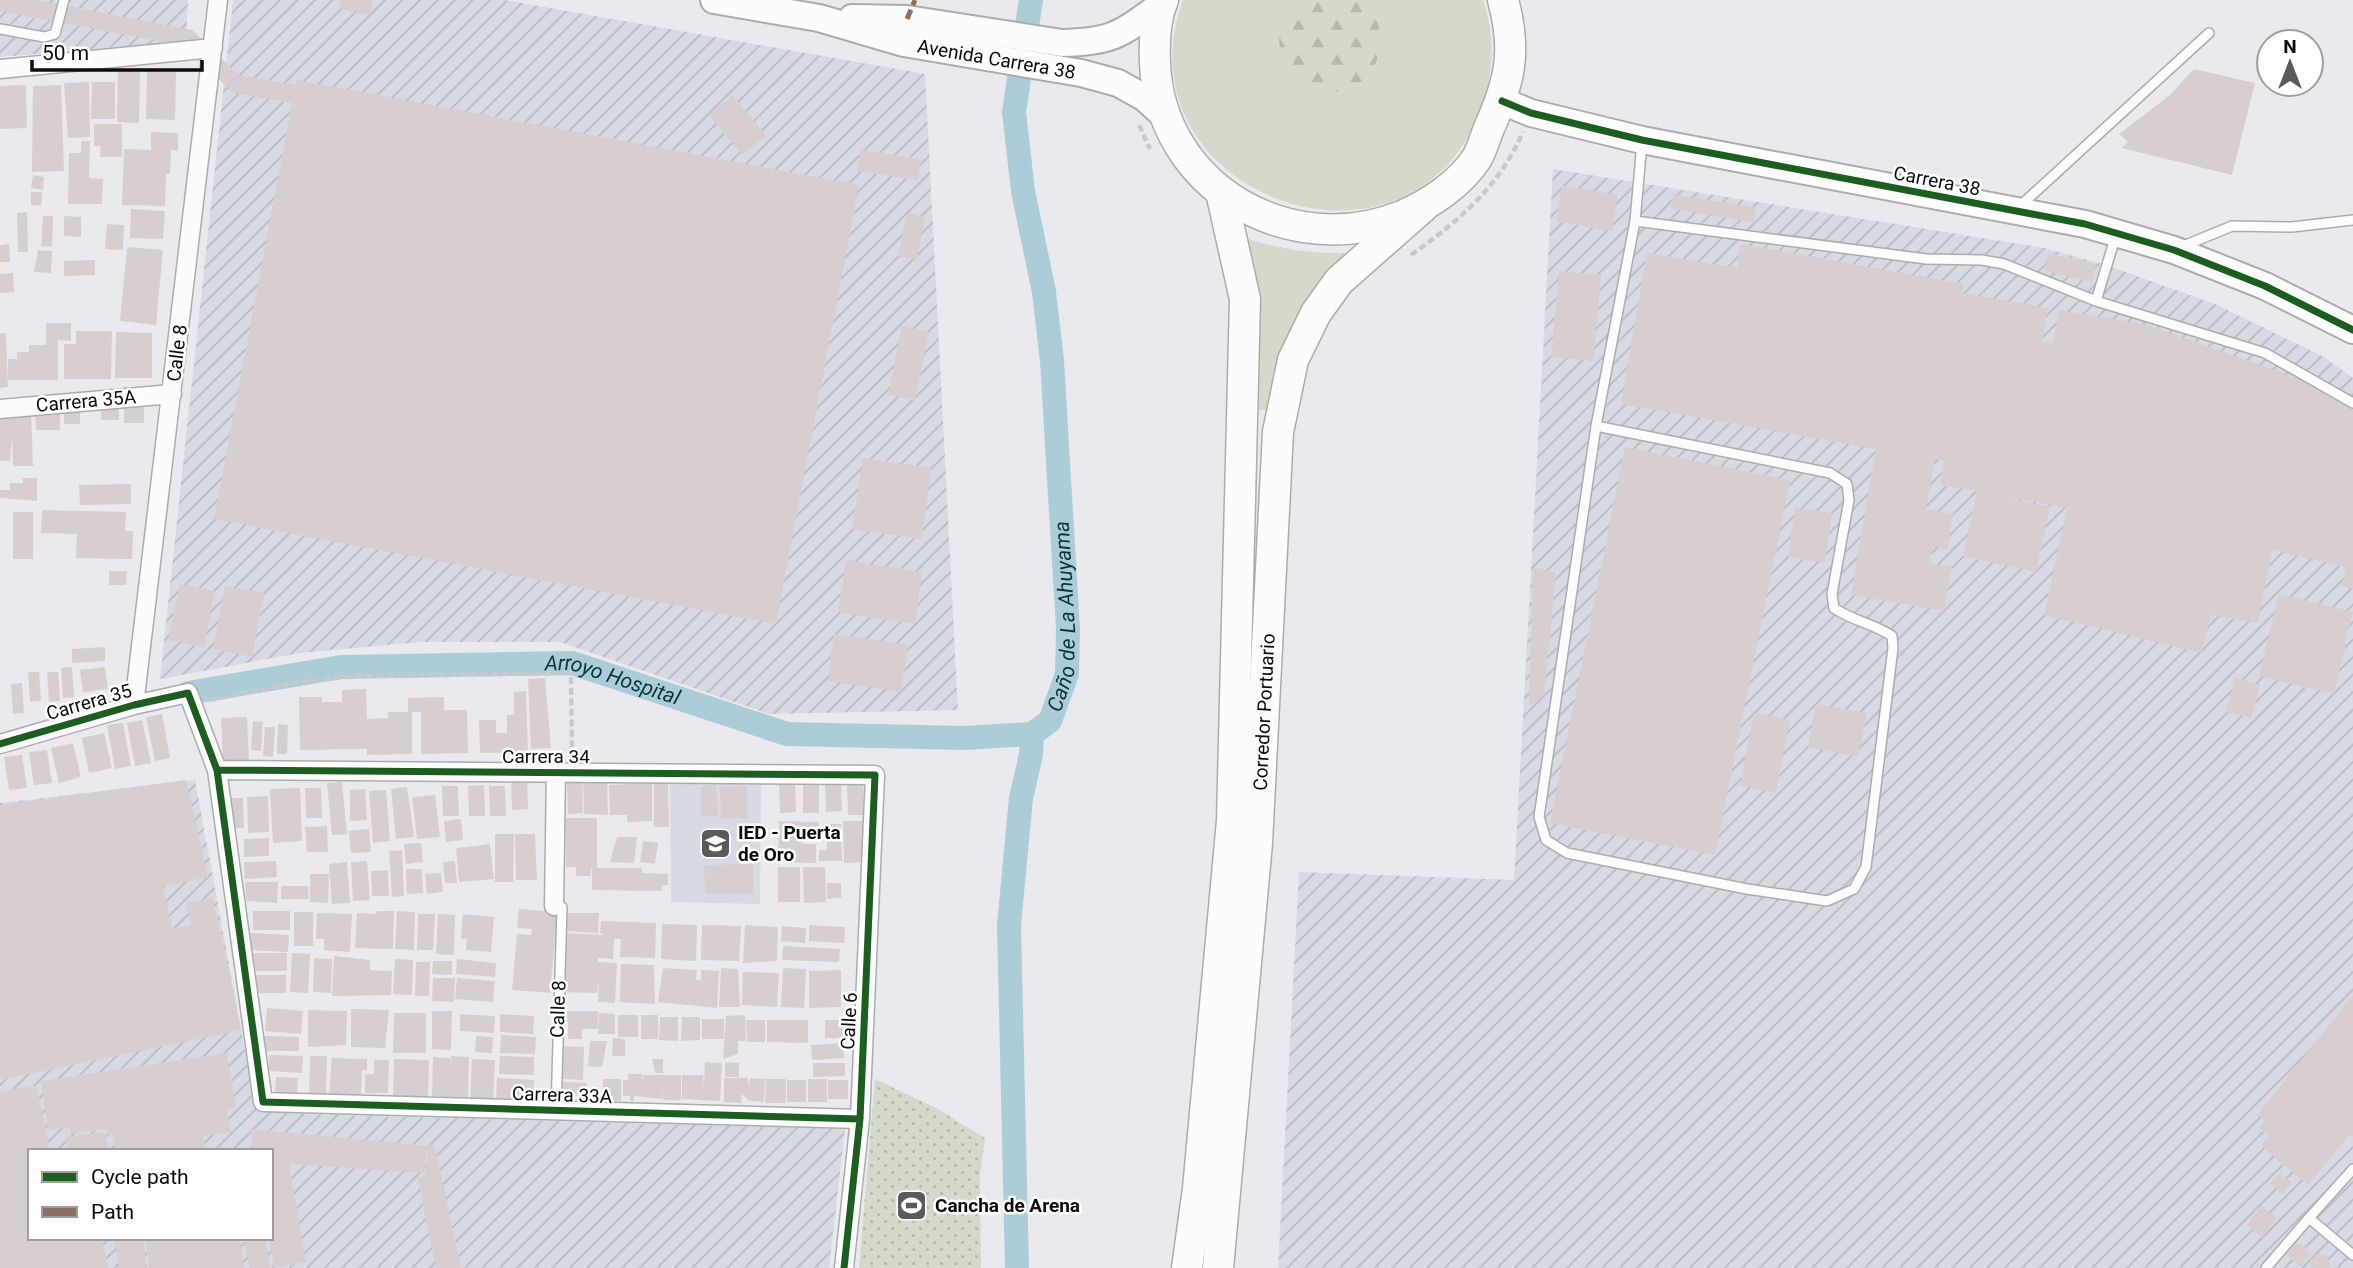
<svg xmlns="http://www.w3.org/2000/svg" width="2353" height="1268" viewBox="0 0 2353 1268" font-family="Roboto,sans-serif">
  <style>
    .industrial { fill: url(#industrial-furrows); fill-rule: evenodd }
    .built { fill: #d8dae3 }
    .grass { fill: #d5d9cb }
    .forest { fill: url(#forest-firs) }
    .park { fill: url(#park-dots) }
    .lines { fill: none; stroke-linecap: round; stroke-linejoin: round }
    .canal { stroke: #accdd8; stroke-width: 24 }
    .building { fill: #d7cecf }
    .lane-casing { stroke: #abacaf; stroke-width: 12 }
    .street-casing { stroke: #abacaf; stroke-width: 21 }
    .secondary-casing { stroke: #abacaf; stroke-width: 30 }
    .primary-casing { stroke: #abacaf; stroke-width: 33 }
    .path { stroke: #c9c9ca; stroke-width: 4.5; stroke-dasharray: 7 3.5; stroke-linecap: butt }
    .lane { stroke: #fcfcfc; stroke-width: 9 }
    .street { stroke: #fcfcfc; stroke-width: 18 }
    .secondary { stroke: #fcfcfc; stroke-width: 26 }
    .primary { stroke: #fcfcfc; stroke-width: 30 }
    .quiet { stroke: #8d6e63; stroke-width: 5; stroke-dasharray: 10 5; stroke-linecap: butt }
    .cycleway-casing { stroke: #fff; stroke-width: 11 }
    .cycleway { stroke: #1b5e20; stroke-width: 7 }
    .labels { text-anchor: middle; dominant-baseline: central; stroke-width: 5; stroke-linejoin: round; paint-order: stroke }
    .street-label { font-size: 19px; fill: #0c0c0e; stroke: #fff }
    .poi-label { font-size: 19px; font-weight: bold; fill: #0c0c0e; stroke: #fff; text-anchor: start }
    .water-label { font-size: 21px; font-style: italic; fill: #073540; stroke: #fff }
  </style>
  <defs>
    <pattern id="industrial-furrows" width="10" height="10" patternUnits="userSpaceOnUse" patternTransform="scale(1.75)"><rect width="10" height="10" fill="#d8dae3"/><path d="M-1 1l2-2M0 10L10 0M9 11l2-2" fill="none" stroke="#b8bac2"/></pattern>
    <pattern id="forest-firs" width="22" height="20" patternUnits="userSpaceOnUse" patternTransform="scale(1.75)"><rect width="22" height="20" fill="#d5d9cb"/><path d="M5 1l3.5 6h-7zM16 11l3.5 6h-7z" fill="#b6b9ad"/></pattern>
    <pattern id="park-dots" width="8" height="8" patternUnits="userSpaceOnUse" patternTransform="scale(1.75)"><rect width="8" height="8" fill="#d5d9cb"/><path d="M2 2h.1M6 6h.1" fill="none" stroke="#b6b9ad" stroke-width="1.8" stroke-linecap="round"/></pattern>
  </defs>
  <rect width="100%" height="100%" fill="#eaeaee"/>
  <!-- industrial -->
  <path class="industrial" d="M0,0H188L186,41L0,57Z
    M233,0H505L925,74L958,710L769,714L560,642H420L300,653L160,679Z
    M1553,169L2045,248L2106,265L2215,304L2324,357L2353,378V1268H1278L1299,872L1514,880Z
    M195,780L256,1110L301,1114L845,1129L829,1268H0V803ZM30,1151H271V1238H30Z"/>
  <!-- built -->
  <path class="built" d="M670,782L761,784L760,904L671,902Z"/>
  <!-- grass -->
  <path class="grass" d="M1183,0H1483C1496,37 1494,77 1479,114C1403,301 1114,191 1183,0Z
    M1242,237C1278,249 1310,254 1349,253L1311,296L1270,410H1259V317Z"/>
  <!-- forest -->
  <path class="forest" d="M1301,0C1315,0 1350,0 1360,1C1384,12 1385,49 1373,68C1333,132 1236,52 1301,0Z"/>
  <!-- park -->
  <path class="park" d="M875,1079L938,1109L985,1138L980,1175L981,1268H859Z"/>
  <g class="lines">
    <!-- canal -->
    <g class="canal">
      <path id="s1" d="M188,693L341,667L572,663L787,734L965,738L1032,734"/>
      <path id="s2" d="M1017,1268L1009,925L1021,798L1031,755L1032,734L1050,721L1067,674L1068,629L1052,361L1044,292L1023,191L1014,112L1031,0"/>
    </g>
  </g>
  <!-- building -->
  <path class="building" d="M0,0H36L192,30L239,75L296,85L297,80L859,185L776,624L214,519L292,103L234,93L180,45L0,11Z
    M341,0H373L370,15L339,9Z
    M118,69L140,70L139,123L117,122Z
    M2194,69L2255,83L2232,175L2122,148L2128,142L2119,134L2170,95Z
    M147,71L176,72L175,120L146,119Z
    M89,82L90,137L68,138L64,83Z
    M92,82H115V119H91Z
    M26,85L27,128L0,129V86Z
    M61,85L64,171L32,172L33,86Z
    M733,95L766,136L742,155L709,115Z
    M94,124H122V157H100L101,146H94Z
    M151,132L178,133V151L171,150L170,174H166L165,206L122,205L124,149L151,150Z
    M81,141H90L89,178L103,179L102,204H68L69,153H81Z
    M860,150L921,159L918,180L857,171Z
    M33,175L44,177L43,190L31,188Z
    M1562,186L1618,195L1612,231L1556,221Z
    M31,192H42L41,206L31,205Z
    M1673,195L1756,207L1754,222L1671,209Z
    M131,209L165,211L163,239L130,238Z
    M27,212L28,252H18L17,213Z
    M907,213L925,217L917,260L898,256Z
    M43,216H53L52,247L41,246Z
    M64,216L81,217V237L64,236Z
    M107,224L124,225L123,250L105,249Z
    M9,244L10,262H0V245Z
    M1741,244L1964,284L1963,293L2048,308L2042,342L2053,344L2059,310L2148,325L2307,382L2353,409V589L2342,586L2346,567L2272,550L2258,623L2211,615L2201,653L2044,615L2067,508L1997,495L2050,507L2036,572L1963,556L1977,491L1940,485L1944,461L1935,459L1926,509L1953,514L1947,550L1933,547L1930,563L1952,567L1944,611L1851,595L1876,449L1621,404L1647,253L1737,268Z
    M127,247L163,250L156,325L120,321Z
    M38,250L52,251L51,273L34,272Z
    M2048,253L2096,264L2092,282L2044,271Z
    M95,260V275L64,276V261Z
    M1559,271L1601,275L1593,361L1551,357Z
    M13,273L14,292L0,293V274Z
    M46,323H71V341L58,340V380H8V359H17V352H29V345H46Z
    M902,326L929,332L915,400L888,395Z
    M76,331H112L111,379H64V344H76Z
    M116,332L152,333V378H115Z
    M0,333H6L8,387L0,388Z
    M101,404H119V420H101Z
    M124,406H144V423H124Z
    M35,407H60V430H36Z
    M64,407H80V424H64Z
    M31,411L33,466H13L12,437L10,461H0V412Z
    M1625,447L1790,480L1715,855L1550,823Z
    M863,458L932,468L921,539L852,529Z
    M23,478H37V501L0,498V490H10V483H23Z
    M131,484V504L80,505L79,485Z
    M1795,508L1832,513L1825,563L1788,557Z
    M42,510L126,512L125,531H133L132,559L76,558L77,534L41,533Z
    M13,512H33V559H13Z
    M846,560L922,572L915,624L838,612Z
    M1533,567L1556,573L1544,696L1529,706Z
    M109,571H127L126,585H109Z
    M180,584L215,591L204,647L168,640Z
    M225,586L264,593L252,657L213,649Z
    M2279,594L2353,612L2334,694L2259,676Z
    M834,634L908,645L901,692L828,681Z
    M105,647V661L72,663V649Z
    M72,667L74,697L63,698L61,668Z
    M105,667L108,689L83,692L80,670Z
    M28,672H39L41,701L30,702Z
    M47,672H58L60,701L49,702Z
    M545,678L551,748L531,749L528,679Z
    M2235,678L2260,685L2251,718L2226,712Z
    M22,683L24,713L13,714L11,684Z
    M366,689L367,719L388,718V712H408V698L444,697V710H467L468,753L421,754V712H412V754L367,755V749L300,750L299,697H322V702H342V690Z
    M526,691L528,752L480,753L479,720H496V733H507V715H514V692Z
    M1816,704L1867,713L1858,757L1808,747Z
    M1754,713L1790,720L1776,793L1740,786Z
    M162,714L170,758L155,761L146,717Z
    M247,717L249,761L223,762L221,718Z
    M142,720L151,763L135,766L127,723Z
    M253,721L263,722L261,751L251,750Z
    M123,723L131,766L115,769L107,725Z
    M278,724L288,725L287,754H277Z
    M265,727H275L273,757L263,756Z
    M104,733L112,768L89,773L82,738Z
    M73,743L81,777L59,783L51,748Z
    M47,750L52,783L34,785L29,752Z
    M22,755L27,788L9,790L4,757Z
    M511,779H527L528,809L512,810Z
    M582,779L583,813L568,814L567,780Z
    M186,780L208,877L163,886L172,929L191,925L186,903L213,898L241,1030L0,1080V805Z
    M583,780H607L608,815L584,814Z
    M841,780L842,811L826,812L825,781Z
    M342,782L347,834L332,835L327,783Z
    M779,782H795L796,812L780,813Z
    M652,783V821L627,822V815H610L609,785Z
    M654,783H668L669,827H654Z
    M803,783H819V813H803Z
    M484,785L485,816H469L468,786Z
    M716,785L718,816H701V786Z
    M847,785H863L864,815H848Z
    M442,786H458L459,816H443Z
    M489,786H505L506,816H490Z
    M747,786V818H721L720,787Z
    M407,787L414,837L396,839L391,789Z
    M300,788L302,841L273,843L270,789Z
    M305,788H321L322,818H306Z
    M365,789L367,820L350,821V790Z
    M386,790L390,841L373,843L369,791Z
    M435,795L440,837L417,839L412,797Z
    M268,796L269,832L248,833L247,797Z
    M227,798H243L244,828L228,829Z
    M566,818H597V868H642V873L668,874V885H662V891L592,890V867L590,876H576V867H566Z
    M461,819L463,840L446,842L444,821Z
    M779,821L819,822L818,837H802V844H816V863L778,862Z
    M843,821H865V862L844,863Z
    M827,824H841L842,861H819V850H827Z
    M327,826L328,852H307L305,827Z
    M369,829L371,852L351,853L349,831Z
    M495,834H514L513,882H495Z
    M515,834H535L537,880H516Z
    M617,837H637L634,863L610,862Z
    M269,838V856L244,857V839Z
    M643,841L658,843L655,864L640,862Z
    M421,843L423,862L406,864L404,844Z
    M490,844L494,879L459,882L456,848Z
    M402,850L404,896L392,897L389,851Z
    M276,861L277,877L245,879L244,862Z
    M367,861L370,900L353,901L351,862Z
    M455,861L457,883H445L443,862Z
    M347,862L350,903L332,904L329,864Z
    M753,864L754,894H705L704,865Z
    M778,867H800V902H778Z
    M803,867H825L826,902L804,903Z
    M406,869H422L423,893L407,894Z
    M388,870L389,896H372L371,871Z
    M441,873L443,892L427,894L425,874Z
    M310,874H329L328,903L310,902Z
    M245,882H278L277,903L246,901Z
    M827,883H841V898L827,899Z
    M281,886H308L309,899H281Z
    M519,909L557,912L550,993L512,990L517,934L531,935L532,929L517,928Z
    M253,911H290V930H253Z
    M377,911H394L393,949L355,948L357,913L376,914Z
    M397,911L415,912L414,950L395,949Z
    M294,912H313V946H294Z
    M317,913L352,914L350,952L324,950V939H316Z
    M567,913H599L598,933L566,931Z
    M418,914H435L433,950H417Z
    M438,914L455,915L454,955L436,954Z
    M463,914L494,917L491,952L466,950L467,939H461Z
    M601,921L656,923L655,958L620,957L621,939H614L613,959L598,958V962L617,963L615,1003L598,1002L599,979L597,993L561,992L564,933L605,935L600,933Z
    M662,924L697,925L696,961L661,959Z
    M702,925L741,926L739,961L701,960Z
    M745,925L778,927L777,961L743,963Z
    M809,925L845,927L844,943L809,941Z
    M782,926L806,928L805,943L781,941Z
    M251,933L289,935L288,952L250,950Z
    M783,946L840,949L839,962L782,960Z
    M250,953H287V971H250Z
    M292,953L310,954L308,993L290,992Z
    M334,956L370,960V970L392,971L391,995L332,996Z
    M314,958L332,959L331,993L313,992Z
    M395,959L413,960L412,995L393,994Z
    M457,959L496,963L495,977L456,974Z
    M433,961H452V975L432,974Z
    M416,962H430L429,996H415Z
    M621,964L654,965L655,1004L620,1002Z
    M663,968L697,970L696,980H701V970L719,971L717,1008L658,1002Z
    M721,968L738,969L740,1007H719Z
    M783,968L806,969L804,1008L781,1007Z
    M841,970V1007L809,1008V971Z
    M743,972L779,973L777,1007L742,1005Z
    M249,975H286V993H249Z
    M433,978H455L454,1002L432,1001Z
    M457,978L495,981L493,1002L455,999Z
    M2353,995V1137L2350,1134L2308,1185L2261,1146L2269,1136L2259,1128L2265,1120L2258,1114Z
    M267,1008L303,1011L301,1034L265,1031Z
    M351,1009L389,1010L385,1048L351,1047Z
    M308,1010L347,1011L346,1045L308,1047Z
    M432,1011H452L451,1050L432,1049Z
    M561,1011H598V1029H582V1039H568V1022H561Z
    M394,1013H426V1053H393Z
    M599,1013L615,1014V1034H598Z
    M460,1014L495,1016L494,1033L460,1031Z
    M500,1014L534,1016L533,1034L500,1032Z
    M618,1015H638V1037H618Z
    M641,1015H658V1039H641Z
    M745,1015L746,1041H738V1054L723,1059L726,1016Z
    M660,1017H678V1041L659,1040Z
    M682,1017H700V1040L681,1041Z
    M702,1019H724V1039H702Z
    M746,1020H765V1042H747Z
    M767,1020H808V1043L767,1042Z
    M825,1020H848V1038H825Z
    M501,1035L536,1037L535,1054L500,1053Z
    M264,1036L299,1037V1051H264Z
    M476,1036L493,1037L492,1053L475,1052Z
    M613,1038L625,1039V1056H612Z
    M590,1041H607L602,1067L588,1066Z
    M843,1043L844,1058L812,1060L811,1045Z
    M563,1046L584,1047L583,1080L562,1079Z
    M227,1053L236,1108L227,1109L231,1132L203,1136L205,1149L115,1151L113,1134L107,1135V1129L71,1134L70,1127L48,1130L41,1081Z
    M269,1055L303,1056L302,1073L268,1071Z
    M310,1056H327L326,1098L309,1097Z
    M451,1056L469,1057L468,1098L432,1096L433,1057L450,1058V1065Z
    M500,1056L534,1057V1075L499,1074Z
    M332,1058L367,1059V1070H362L361,1095L329,1094Z
    M394,1059L429,1060L428,1096H393Z
    M472,1059L495,1060L493,1103L470,1102Z
    M652,1059H663V1073H655Z
    M374,1060H389L388,1093H365V1074H374Z
    M705,1062L722,1063L720,1101L682,1099V1075H703L704,1087Z
    M725,1062L739,1063V1077H725Z
    M813,1063H845V1076L813,1077Z
    M628,1074H642V1085L643,1075H681V1100H663L662,1090V1099L634,1096V1101H630V1096H623V1080H628Z
    M276,1077L298,1078L297,1094L275,1093Z
    M497,1078L534,1080L533,1101L496,1099Z
    M724,1078H748V1088L750,1078L765,1079L764,1102L749,1101L742,1094L741,1103L724,1102Z
    M603,1079H621V1101L603,1100Z
    M766,1079H786V1103H765Z
    M808,1079H827V1102H808Z
    M787,1080H806V1102H787Z
    M828,1080H848V1099H828Z
    M563,1082L587,1083V1095L563,1094Z
    M36,1085L50,1151H30V1238H102L108,1268H0V1092Z
    M250,1129L428,1146L424,1173L289,1164L306,1262L274,1268L269,1238H271V1151H254Z
    M105,1132L108,1151H67L65,1137Z
    M429,1144L435,1145L461,1268H436L417,1177L425,1176Z
    M2279,1173L2292,1182L2283,1194L2270,1184Z
    M2261,1206L2277,1218L2262,1237L2247,1225Z
    M114,1238H143L147,1268H119Z
    M145,1238H240L244,1268H150Z
    M244,1238H265L270,1268H249Z
    M2297,1242L2312,1253L2301,1266L2287,1255Z
    M2318,1253L2328,1256L2330,1268H2311L2310,1260Z"/>
  <g class="lines">
    <defs>
      <path id="lane" d="M0,29L44,37L55,34L64,0
        M1642,143L1635,221L1926,259L1982,260L2004,264L2096,301L2265,353L2353,403
        M2020,206L2209,33
        M2181,247L2232,226L2292,227L2353,220
        M2096,301L2116,235
        M1596,426L1539,817L1546,840L1567,853L1747,889L1827,901L1854,889L1866,867L1893,648L1892,636C1873,623 1852,621 1834,608L1832,594L1849,500L1847,484L1830,473L1596,426L1635,221
        M556,1111L562,907
        M2353,1169L2309,1218L2353,1255
        M2266,1268L2309,1218"/>
      <path id="street" d="M0,69L213,48
        M0,409L172,394
        M134,705L218,0
        M0,744L134,705L188,693L217,770L263,1102L860,1119
        M217,770L875,775L860,1119L844,1268
        M554,906L556,771"/>
      <g id="secondary">
        <path id="s3" d="M714,0L819,18L904,43L1081,73L1118,83L1145,98L1165,116"/>
        <path d="M852,18L907,19L1062,43C1113,42 1121,34 1161,5"/>
        <path d="M1502,101L1531,113L1642,140L2085,224L2174,250L2265,286L2353,330"/>
      </g>
      <g id="primary">
        <path d="M1163,0C1155,19 1154,43 1155,63C1160,188 1290,261 1402,216C1430,204 1460,184 1477,158C1482,149 1485,138 1489,128C1510,82 1517,50 1503,0"/>
        <path d="M1187,1268L1198,1189L1232,821L1245,299L1221,192"/>
        <path id="s4" d="M1218,1268L1257,843L1278,432L1293,360L1316,313L1339,281L1423,207"/>
      </g>
    </defs>
    <!-- lane casing -->
    <use href="#lane" class="lane-casing"/>
    <!-- street casing -->
    <use href="#street" class="street-casing"/>
    <!-- secondary casing -->
    <use href="#secondary" class="secondary-casing"/>
    <!-- primary casing -->
    <use href="#primary" class="primary-casing"/>
    <!-- path -->
    <path class="path" d="M1139,125L1150,149
      M1411,255C1459,221 1499,187 1523,132
      M210,700L305,681L358,676L571,673L572,753"/>
    <!-- lane -->
    <use href="#lane" class="lane"/>
    <!-- street -->
    <use href="#street" class="street"/>
    <!-- secondary -->
    <use href="#secondary" class="secondary"/>
    <!-- primary -->
    <use href="#primary" class="primary"/>
    <!-- quiet -->
    <path class="quiet" d="M907,19L915,0"/>
    <defs>
      <path id="cycleway" d="M1502,101L1531,113L1642,140L2085,224L2174,250L2265,286L2353,330
        M0,744L134,705L188,693L217,770L263,1102L860,1119
        M217,770L875,775L860,1119L844,1268"/>
    </defs>
    <!-- cycleway casing -->
    <use href="#cycleway" class="cycleway-casing"/>
    <!-- cycleway -->
    <use href="#cycleway" class="cycleway"/>
  </g>
  <!-- icons -->
  <defs>
    <symbol id="school-square" viewBox="-11 -11 22 22"><rect x="-9" y="-9" width="18" height="18" rx="4" fill="#5a5a5c" stroke="#fff"/><path d="M0-5L7-2L0 1L-7-2ZM-4 1L0 2.5L4 1V4Q0 6-4 4Z" fill="#fff"/></symbol>
    <symbol id="stadium-square" viewBox="-11 -11 22 22"><rect x="-9" y="-9" width="18" height="18" rx="4" fill="#5a5a5c" stroke="#fff"/><path d="M0-5a6.5 5 0 1 0 0 10a6.5 5 0 1 0 0-10ZM-3.5-1.8h7v3.6h-7Z" fill="#fff"/></symbol>
  </defs>
  <g fill-rule="evenodd">
    <use href="#school-square" x="698" y="826" width="35" height="35"/>
    <use href="#stadium-square" x="894" y="1188" width="35" height="35"/>
  </g>
  <g class="labels">
    <!-- street labels -->
    <g class="street-label">
      <text stroke="none"><textPath href="#s3" startOffset="289">Avenida Carrera 38</textPath></text>
      <text transform="translate(1937 181) rotate(11)">Carrera 38</text>
      <text transform="translate(177 353) rotate(-83)">Calle 8</text>
      <text transform="translate(86 401) rotate(-5)">Carrera 35A</text>
      <text transform="translate(89 702) rotate(-16)">Carrera 35</text>
      <text stroke="none"><textPath href="#s4" startOffset="558">Corredor Portuario</textPath></text>
      <text x="546" y="756">Carrera 34</text>
      <text transform="translate(558 1009) rotate(-88)">Calle 8</text>
      <text transform="translate(849 1021) rotate(-87)">Calle 6</text>
      <text transform="translate(562 1095) rotate(2)">Carrera 33A</text>
    </g>
    <!-- poi labels -->
    <g class="poi-label">
      <text x="738" y="832">IED - Puerta<tspan x="738" dy="22">de Oro</tspan></text>
      <text x="935" y="1205">Cancha de Arena</text>
    </g>
    <!-- water labels -->
    <g class="water-label">
      <text stroke="none"><textPath href="#s2" startOffset="665">Caño de La Ahuyama</textPath></text>
      <text stroke="none"><textPath href="#s1" startOffset="429">Arroyo Hospital</textPath></text>
    </g>
  </g>
  <!-- legend -->
  <rect x="28" y="1149" width="245" height="91" fill="#ffffff" stroke="#9e9e9f" stroke-width="2"/>
  <rect x="42" y="1172" width="35" height="10" fill="#1b5e20" stroke="#9e9e9f" stroke-width="2"/>
  <text x="91" y="1184" font-size="21" fill="#0c0c0e">Cycle path</text>
  <rect x="42" y="1207" width="35" height="10" fill="#8d6e63" stroke="#9e9e9f" stroke-width="2"/>
  <text x="91" y="1219" font-size="21" fill="#0c0c0e">Path</text>
  <!-- north arrow -->
  <g transform="translate(2290 63)"><circle r="33" fill="#ffffff" stroke="#9e9e9f" stroke-width="2"/>
  <path d="M0-5L12 26L0 18L-12 26Z" fill="#5a5a5c"/>
  <text y="-10" font-size="19" font-weight="bold" text-anchor="middle" fill="#0c0c0e">N</text>
  </g>
  <!-- scale -->
  <path d="M32 60v10h170v-10" fill="none" stroke="#0c0c0e" stroke-width="3.5"/>
  <text x="42" y="60" font-size="21" fill="#0c0c0e" stroke="#ffffff" stroke-width="5" paint-order="stroke">50 m</text>
</svg>
